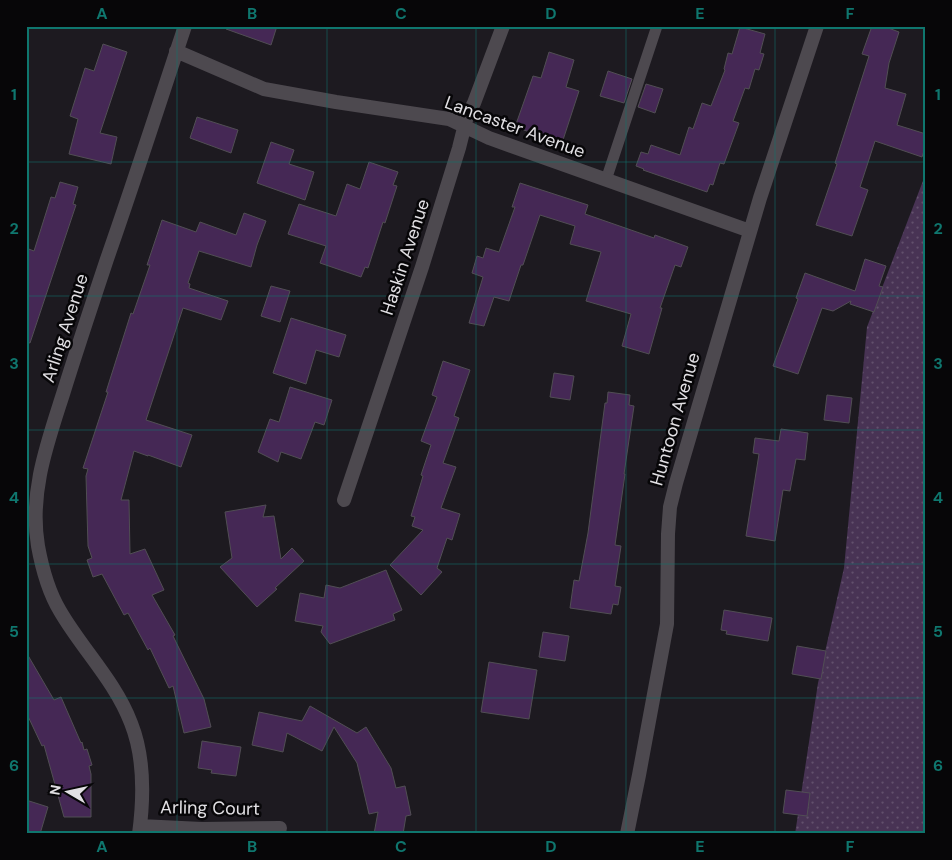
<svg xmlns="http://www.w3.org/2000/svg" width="952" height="860" viewBox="0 0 952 860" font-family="'DM Sans',sans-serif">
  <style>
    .grass { fill: url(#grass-dots) }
    .building { fill: #452855; stroke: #514e54 }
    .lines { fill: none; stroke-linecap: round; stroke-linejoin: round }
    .service { stroke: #4d494f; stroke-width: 11 }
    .minor { stroke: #4d494f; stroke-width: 14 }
    .grid { fill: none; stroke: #0f766e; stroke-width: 1; stroke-opacity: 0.55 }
    .labels { text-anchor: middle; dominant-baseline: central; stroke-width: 5; stroke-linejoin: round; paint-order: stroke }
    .street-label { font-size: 18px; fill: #e2e0e4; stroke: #070608 }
    .neatline { fill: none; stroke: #0f766e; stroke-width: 2 }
    .grid-label { font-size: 16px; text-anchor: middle; font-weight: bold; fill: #0f766e }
  </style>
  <defs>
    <pattern id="grass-dots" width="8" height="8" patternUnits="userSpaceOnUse" patternTransform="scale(1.25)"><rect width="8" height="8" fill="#483354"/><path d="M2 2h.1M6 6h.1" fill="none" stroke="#62506c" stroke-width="1.8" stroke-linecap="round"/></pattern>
  </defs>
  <rect width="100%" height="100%" fill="#1d1a20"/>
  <!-- grass -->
  <path class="grass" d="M926,173V834H795L818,683L844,568L867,327Z"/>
  <!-- building -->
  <path class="building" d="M226,26H277L271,45L226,29Z
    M872,26H883L899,32L889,63L885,88L906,94L897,125L926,134V144L922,157L875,141L860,187L868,190L852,236L816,225L837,164L835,163L869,56L862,54Z
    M740,27L765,34L760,53L764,54L759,70L755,69L749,89L745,88L733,121L739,123L724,164L720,163L713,185L710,184L707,192L643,170L644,169L636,166L641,152L648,154L651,145L680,155L689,127L693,129L702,103L711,106L725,70L724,69L728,53L732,54Z
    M103,44L127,52L100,133L117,137L111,164L69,154L78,119L70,116L85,68L94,71Z
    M549,52L574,60L566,87L579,91L562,143L515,127L533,76L541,78Z
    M608,71L632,79L624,103L600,96Z
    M646,84L663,89L655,113L638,107Z
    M197,117L238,130L231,153L190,138Z
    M271,142L294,150L289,164L314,172L305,200L257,183Z
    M369,162L398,172L393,185L397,186L385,223L383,222L368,268L365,267L361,277L320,263L326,246L288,234L299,204L336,216L347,184L360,189Z
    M60,182L78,187L73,204L76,205L30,343L26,342V248L34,251L51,197L55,198Z
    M520,183L588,205L585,214L654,238L655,235L688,247L681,267L675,265L660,308H662L649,354L622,346L631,314L586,301L601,252L570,244L575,226L540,215L523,265H521L509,301L494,297L484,326L469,323L483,277L472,273L477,256L483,258L486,248L499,252L515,207H512Z
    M244,213L266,221L257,245L251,267L199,251L188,283L190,284L189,288L228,301L221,320L183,308L146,420L192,435L181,467L148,455V456L134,451L121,500H129L130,554L145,549L164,590L152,595L175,635L173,636L204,699L211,727L184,733L173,686L169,688L150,648L148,650L128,613L124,615L102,574L93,577L87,560L92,558L88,546L86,476L88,469L83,468L108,392H106L131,313L133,314L150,265H147L162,220L196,232L200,222L236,235Z
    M865,259L886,266L879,286L883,287L874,312L850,304L851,301L833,311L822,308L798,374L773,366L798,299L796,298L805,273L855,291Z
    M271,286L290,291L280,322L261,316Z
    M291,318L346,335L339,357L316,350L306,384L273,373Z
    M443,361L470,370L454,416L459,418L443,463L456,467L441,508L460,514L452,540L447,538L437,568L442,572L421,595L390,565L423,530L412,526L415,517L411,516L423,476L421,475L431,445L421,441L437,397L432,395Z
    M554,373L574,376L570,400L550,397Z
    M290,387L332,400L324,425L315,422L301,459L281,452L278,462L258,452L270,419L279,422Z
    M608,392L630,395L629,405L634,406L624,474H625L615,545L621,546L615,586L621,587L618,605L613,604L611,614L570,608L574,580L579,581L588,533L605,403H607Z
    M827,395L852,398L849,423L824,420Z
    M781,429L808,433L805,460L796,459L790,491L783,490L775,541L746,536L759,454L753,453L755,438L779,441Z
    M266,505L263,517L274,516L281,559L292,548L304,561L275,588L277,589L257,607L220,567L232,558L225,512Z
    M386,570L402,610L393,614L395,620L330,644L321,632L323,626L295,621L300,593L324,598L326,585L340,588Z
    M724,610L772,618L768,641L726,634L727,631L721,630Z
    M543,632L569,636L565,661L539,657Z
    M797,646L826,651L821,679L792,674Z
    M26,652L54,700L61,697L81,743L82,742L84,750L87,749L92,765L89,766L91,774V817H64L44,745L42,746L26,712Z
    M489,662L537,670L529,719L481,712Z
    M310,706L357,733L366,727L391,768L396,788L405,786L411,815L406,816L403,834H374L378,812L369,814L357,763L334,727L322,751L287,733L283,752L252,745L259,712L302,721Z
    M202,741L241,747L236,776L211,773L212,770L198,768Z
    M786,790L810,793L807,816L783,813Z
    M26,800L48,807L40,834H26Z"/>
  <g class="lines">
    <!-- service -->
    <path class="service" d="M606,180L657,26"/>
    <!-- minor -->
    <path class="minor" d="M176,51L264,89L336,102L449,119L489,138L750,231
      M344,500L422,267L459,148L467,116L474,103L503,26
      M140,826L202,829L280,828
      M139,834C144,797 145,758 131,723C115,681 82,649 60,611C48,591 42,568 38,546C29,493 47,444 63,394C77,349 92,304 107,259C134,182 159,104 185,26
      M627,834L639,775L667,624L668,534L670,507L676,483L760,198L817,26"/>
  </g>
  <!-- grid -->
  <path class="grid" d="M177,26V834M327,26V834M476,26V834M626,26V834M775,26V834M26,162H926M26,296H926M26,430H926M26,564H926M26,698H926"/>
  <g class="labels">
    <!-- street labels -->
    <g class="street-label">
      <text transform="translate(515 127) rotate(20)">Lancaster Avenue</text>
      <text transform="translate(405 257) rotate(-72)">Haskin Avenue</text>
      <text transform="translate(65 328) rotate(-72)">Arling Avenue</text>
      <text transform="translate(675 419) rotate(-74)">Huntoon Avenue</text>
      <text transform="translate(210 808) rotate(1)">Arling Court</text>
    </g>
  </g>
  <!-- border -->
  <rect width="952" height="860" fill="none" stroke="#070608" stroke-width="55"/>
  <!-- north arrow -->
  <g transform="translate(68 792) rotate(279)" stroke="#070608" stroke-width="4" paint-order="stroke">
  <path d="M0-4L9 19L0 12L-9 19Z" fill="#e2e0e4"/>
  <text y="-8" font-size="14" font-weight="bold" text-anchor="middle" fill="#e2e0e4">N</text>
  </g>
  <rect x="28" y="28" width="896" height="804" class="neatline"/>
  <g class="grid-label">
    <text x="102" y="19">A</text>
    <text x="252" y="19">B</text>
    <text x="401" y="19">C</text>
    <text x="551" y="19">D</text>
    <text x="700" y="19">E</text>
    <text x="850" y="19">F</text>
    <text x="14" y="100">1</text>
    <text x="938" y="100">1</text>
    <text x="14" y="234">2</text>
    <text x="938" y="234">2</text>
    <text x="14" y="369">3</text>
    <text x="938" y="369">3</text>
    <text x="14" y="503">4</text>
    <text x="938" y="503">4</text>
    <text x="14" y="637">5</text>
    <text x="938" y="637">5</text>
    <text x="14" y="771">6</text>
    <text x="938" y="771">6</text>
    <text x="102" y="852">A</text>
    <text x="252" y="852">B</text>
    <text x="401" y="852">C</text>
    <text x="551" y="852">D</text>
    <text x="700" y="852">E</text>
    <text x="850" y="852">F</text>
  </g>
</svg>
